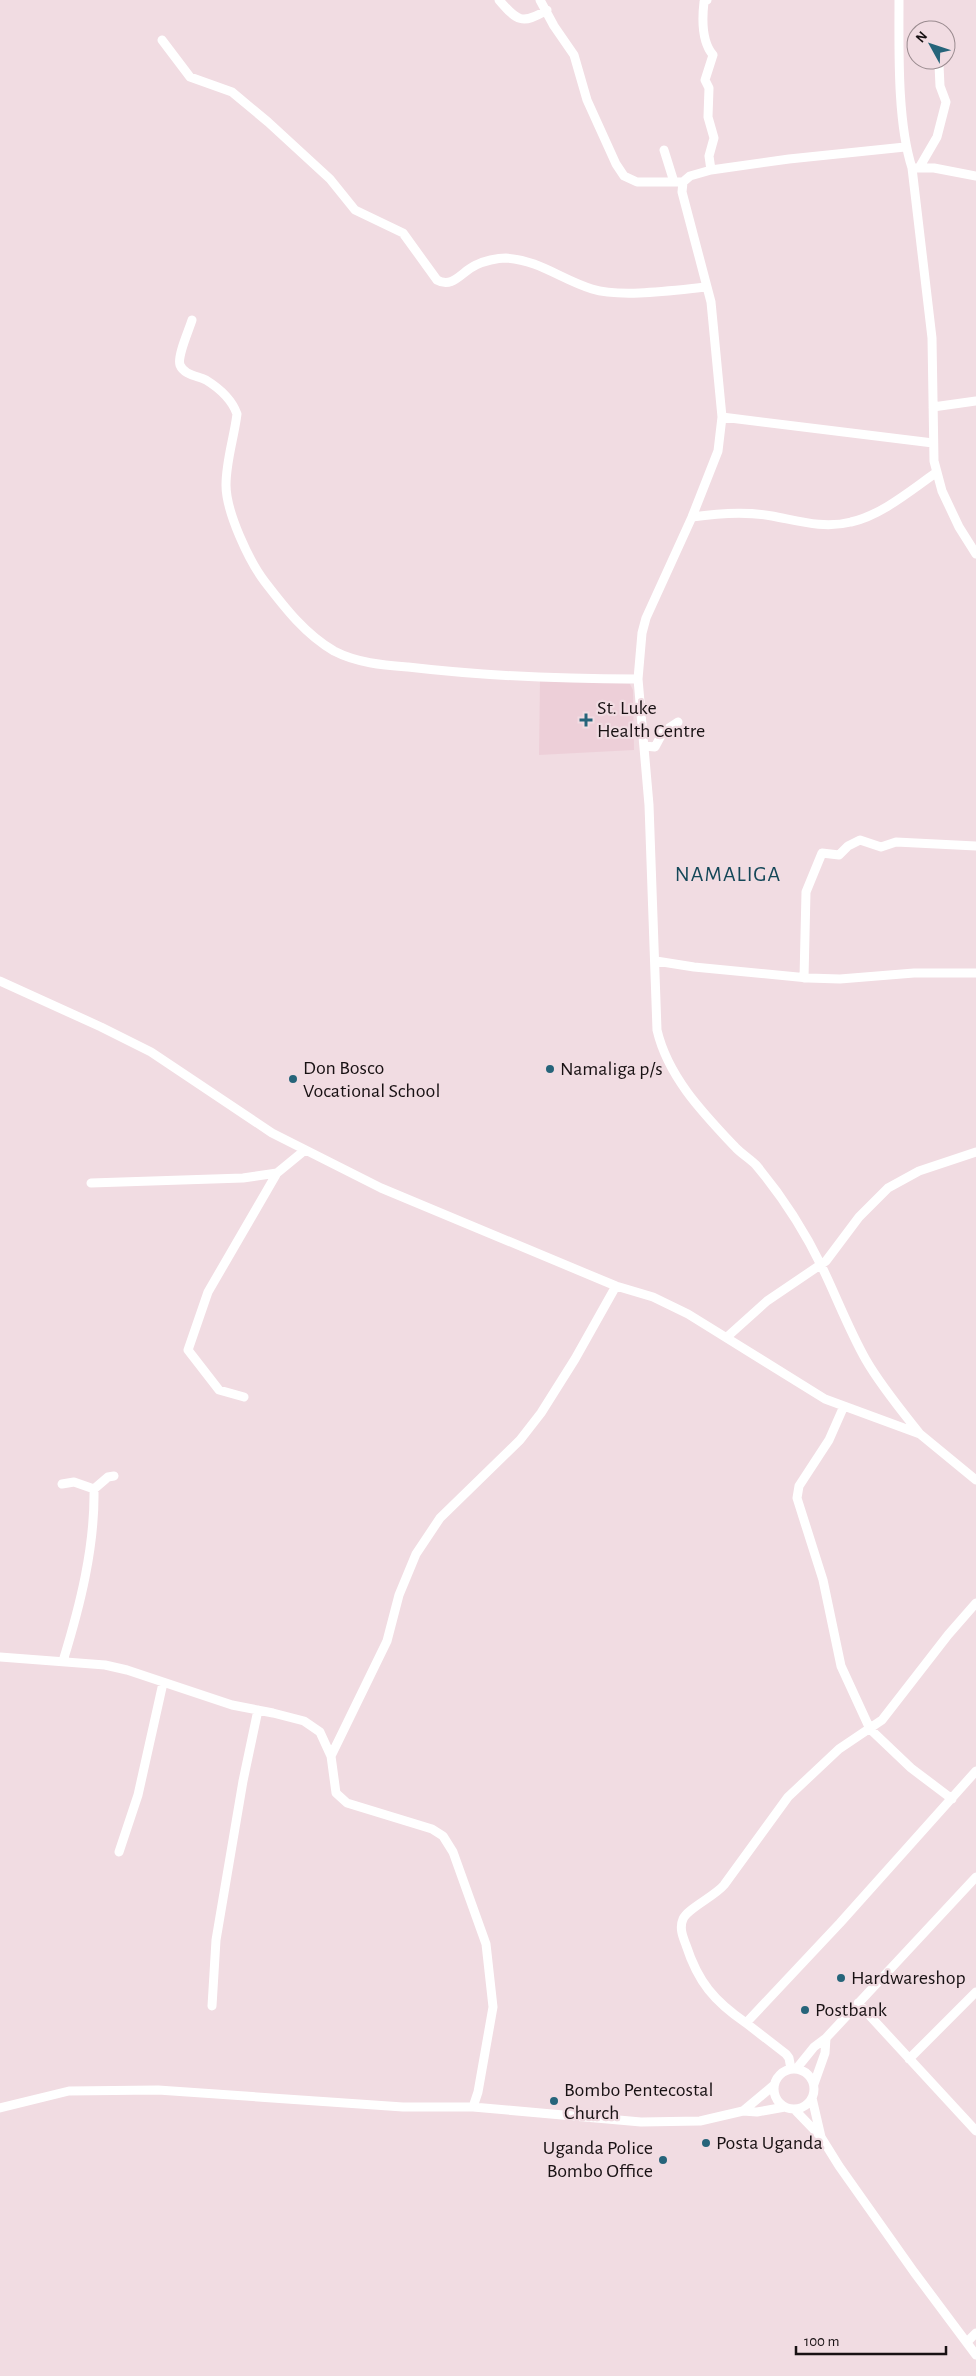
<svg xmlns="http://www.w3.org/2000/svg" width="976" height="2376" viewBox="0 0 976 2376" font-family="'Alegreya Sans',sans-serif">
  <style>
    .built { fill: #edcfd8 }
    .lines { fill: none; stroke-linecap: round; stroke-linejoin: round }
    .minor { stroke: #fff; stroke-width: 9 }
    .poi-dot { fill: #26647a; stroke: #f1dce2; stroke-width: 2 }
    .labels { text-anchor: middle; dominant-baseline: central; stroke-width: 4.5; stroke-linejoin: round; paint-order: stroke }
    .poi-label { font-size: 20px; fill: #181113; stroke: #f1dce2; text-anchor: start }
    .quarter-label { font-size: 22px; letter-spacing: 1px; fill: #144758; stroke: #f1dce2 }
  </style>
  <rect width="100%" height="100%" fill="#f1dce2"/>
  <!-- built -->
  <path class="built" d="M540,680L630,684L633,690L634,750L539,755Z"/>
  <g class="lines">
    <!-- minor -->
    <path class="minor" d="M499,0C517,21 522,25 547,10
      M540,0L554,26L574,55L587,100L616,164L624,176L637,182H683
      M707,0L704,2C702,19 702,42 713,55L705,80L709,88L708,117L714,138L709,156L711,170
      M899,0C899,50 897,121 912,168L932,338L934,461L942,491L959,527L976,554
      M162,40L190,77L232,92L268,122L330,179L355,210L403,233L437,280C453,289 462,271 476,265C484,261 497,258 506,258C539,260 562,280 592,289C621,298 676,290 707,287
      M905,147L789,159L711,170L690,176L683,182L682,192L711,302L722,417L718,451L692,517L646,618L642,633L638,679L649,805L657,1030C668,1077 703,1113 736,1148C742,1154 750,1159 756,1165C782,1196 805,1232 822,1267C837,1298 849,1330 866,1360C881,1386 901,1410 920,1434
      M664,150L674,182
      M914,168H934L976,176
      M919,168L937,137L946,102L940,86L939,65
      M192,320C189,330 177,356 180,365C184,375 198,376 206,380C219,388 232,400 237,414C234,438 226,461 226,485C226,512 249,561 265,582C285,608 305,634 334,651C357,663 383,665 408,667C484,676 561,679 638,679
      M933,407L976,401
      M722,417L933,443
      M692,517C719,513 746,511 772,516C799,521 824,529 851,522C882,515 911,490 937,472
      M644,746L655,747L663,732L678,722
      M656,961L694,967L808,978L840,979L914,973H976
      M804,978L806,892L822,853L839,855L848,846L860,840L881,847L896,842L976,846
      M0,981L101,1027L151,1052L272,1133L381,1188L616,1286L653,1297L688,1314L825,1399L920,1434L976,1480
      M91,1183L243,1178L277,1173L305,1150
      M727,1337L767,1301L826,1261L859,1217L888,1188L919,1171L976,1152
      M244,1397L219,1390L188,1350L208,1292L277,1173
      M844,1406L829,1440L799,1486L797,1498L823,1580L841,1666L870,1729L911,1768L952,1799
      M62,1484L74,1482L94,1489C95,1547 80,1606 63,1661
      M94,1489L108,1477L114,1476
      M976,1603L948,1635L882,1720L839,1749L788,1797L724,1885C715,1896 687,1909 683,1919C679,1928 683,1937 686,1945C698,1982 714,2001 746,2023L840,1923L976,1771
      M0,1657L105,1665L127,1670L232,1705L273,1713L304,1721L320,1732L331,1756L336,1793L347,1803L432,1829L443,1836L453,1852L486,1944L493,2007L478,2092L473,2107
      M331,1756L387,1641L399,1595L416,1554L440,1518L520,1440L541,1413L575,1359L616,1286
      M119,1852L138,1795L163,1683
      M858,2003L976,2131
      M212,2006L216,1940L243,1781L258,1710
      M746,2023L786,2054L789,2058L791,2069
      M909,2059L976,1992
      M797,2068L814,2047L826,2038L976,1877
      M774 2089a20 20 0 1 1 40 0a20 20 0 1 1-40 0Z
      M814,2084L825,2053L826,2038
      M812,2098L821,2137
      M0,2108L69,2091L158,2090L403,2107H473L641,2122L700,2121L743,2111L774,2085
      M794,2109L821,2137L839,2166L914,2272L976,2355
      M743,2111L757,2112L785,2107
      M967,2342L976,2333"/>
  </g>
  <!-- markers -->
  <g class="poi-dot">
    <path d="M583.5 712.5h5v5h5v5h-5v5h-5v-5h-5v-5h5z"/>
    <circle cx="550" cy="1069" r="5"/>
    <circle cx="293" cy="1079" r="5"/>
    <circle cx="841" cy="1978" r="5"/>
    <circle cx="805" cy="2010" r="5"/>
    <circle cx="554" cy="2101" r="5"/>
    <circle cx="706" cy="2143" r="5"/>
    <circle cx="663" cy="2160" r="5"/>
  </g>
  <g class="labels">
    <!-- poi labels -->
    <g class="poi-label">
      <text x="597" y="708">St. Luke<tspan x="597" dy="23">Health Centre</tspan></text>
      <text x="303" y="1068">Don Bosco<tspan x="303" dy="23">Vocational School</tspan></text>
      <text x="560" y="1069">Namaliga p/s</text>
      <text x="851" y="1978">Hardwareshop</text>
      <text x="815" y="2010">Postbank</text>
      <text x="564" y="2090">Bombo Pentecostal<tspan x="564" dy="23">Church</tspan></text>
      <text x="716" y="2143">Posta Uganda</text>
      <text x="653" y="2148" text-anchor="end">Uganda Police<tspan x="653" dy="23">Bombo Office</tspan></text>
    </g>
    <!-- quarter labels -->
    <g class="quarter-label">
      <text x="728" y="874">NAMALIGA</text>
    </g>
  </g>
  <!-- north arrow -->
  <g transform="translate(931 45) rotate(310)"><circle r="24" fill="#f1dce2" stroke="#9a8b8f"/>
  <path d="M0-4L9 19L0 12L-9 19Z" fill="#26647a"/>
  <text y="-8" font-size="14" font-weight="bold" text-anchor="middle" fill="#181113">N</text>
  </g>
  <!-- scale -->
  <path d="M796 2346v8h150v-8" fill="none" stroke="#181113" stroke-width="2.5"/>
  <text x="804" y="2346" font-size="15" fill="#181113" stroke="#f1dce2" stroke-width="4" paint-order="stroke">100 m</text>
</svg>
